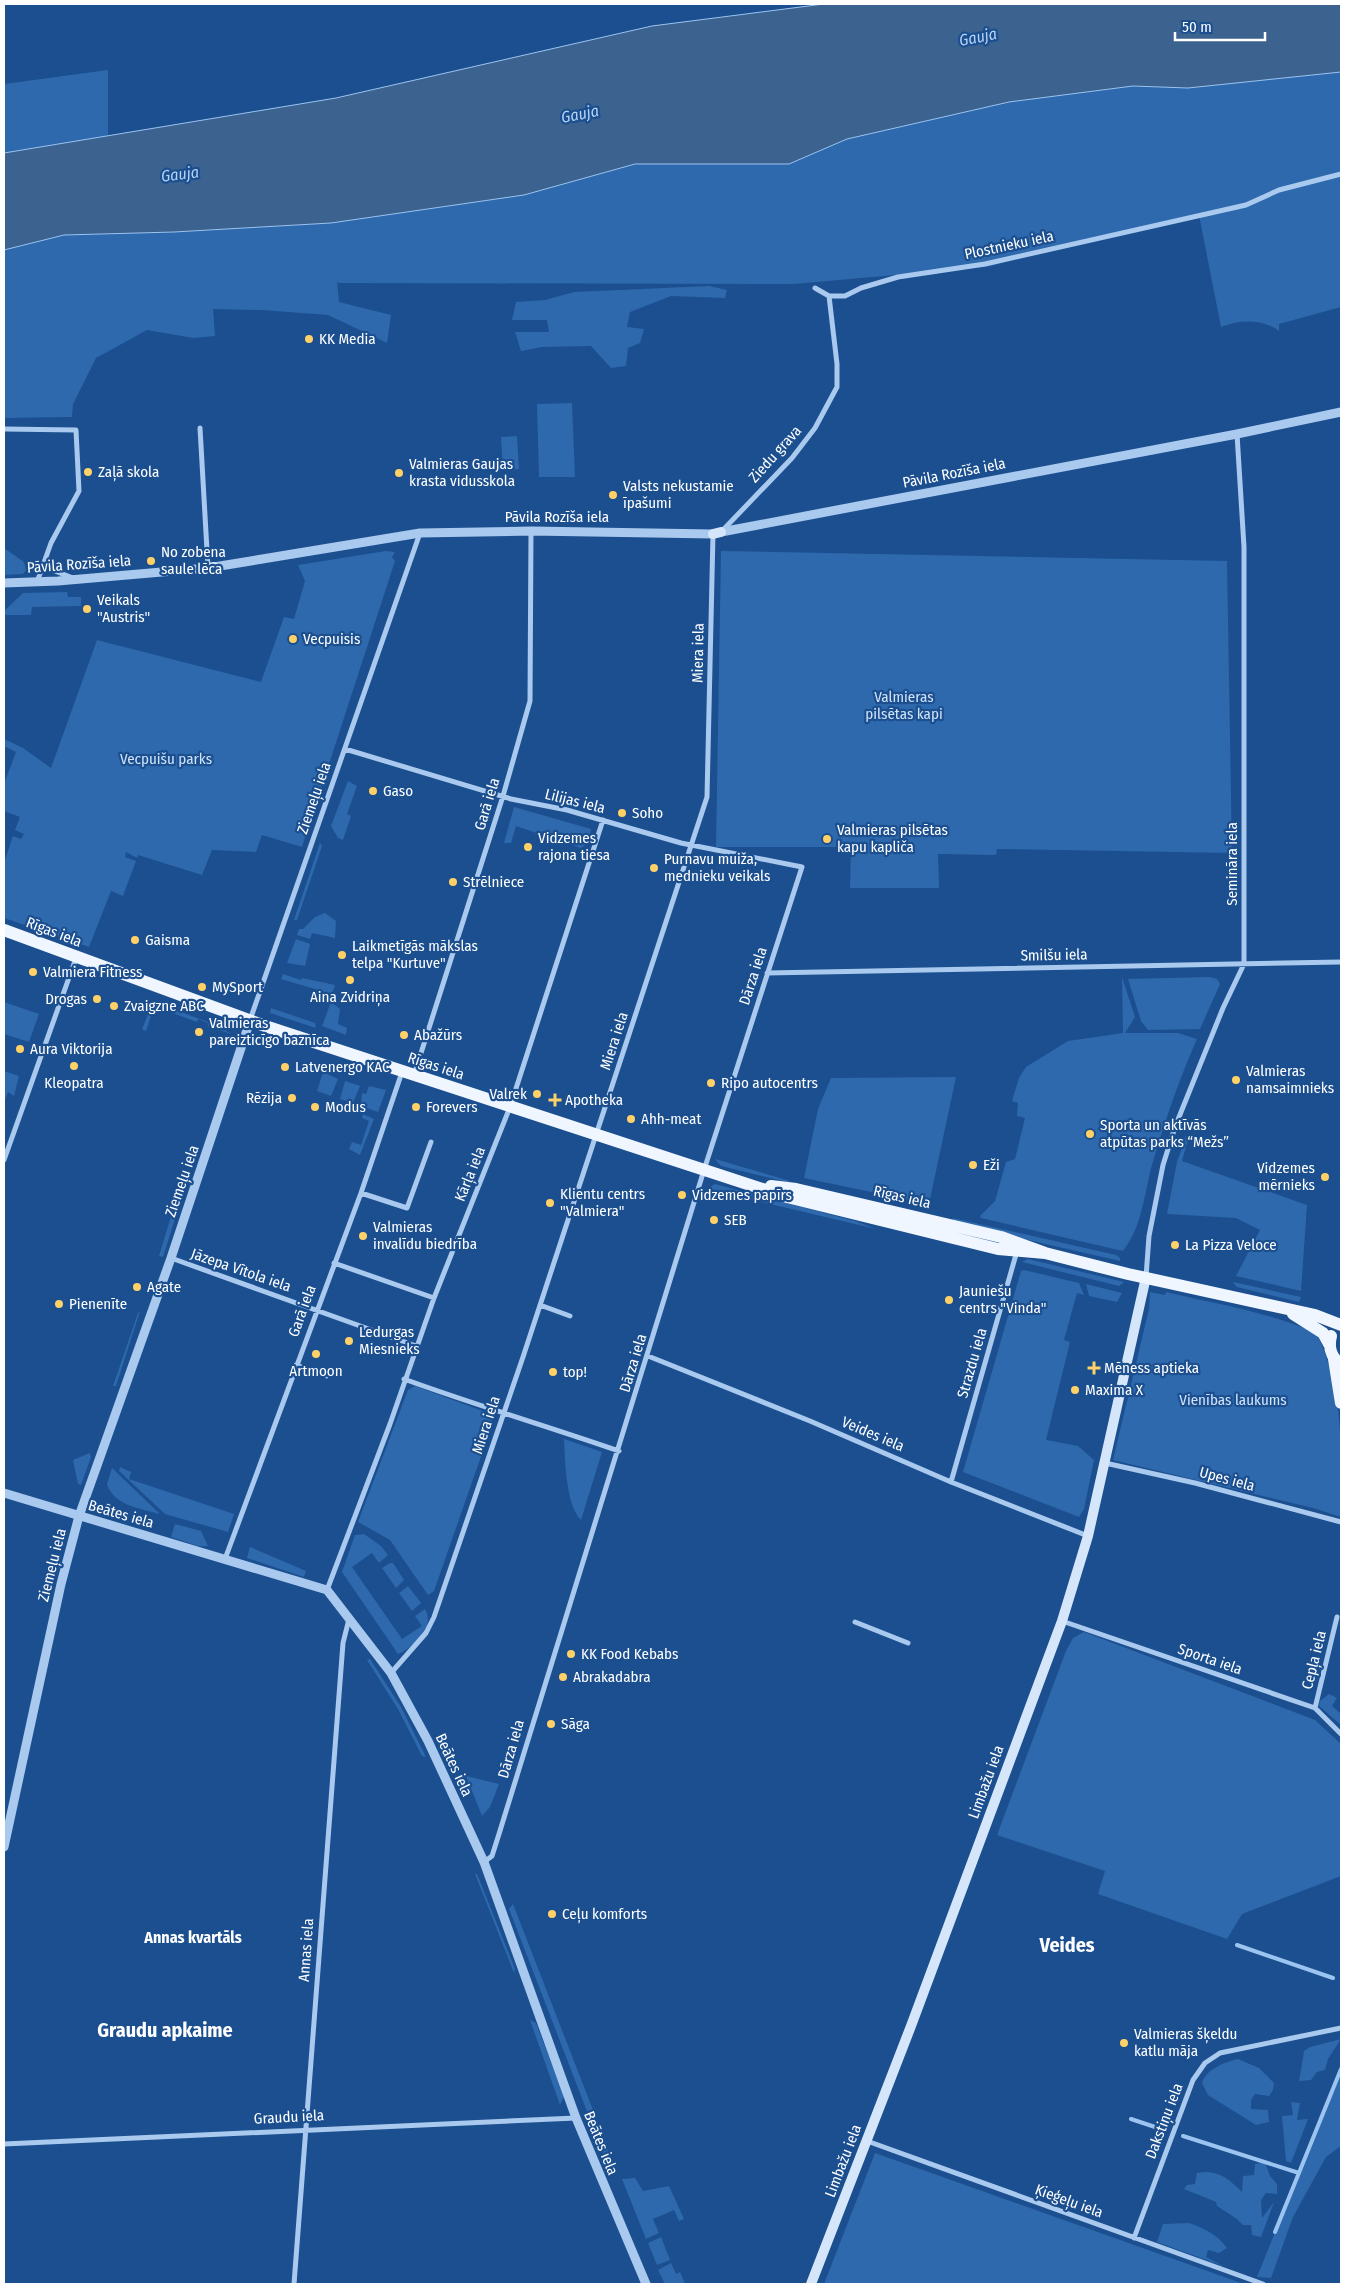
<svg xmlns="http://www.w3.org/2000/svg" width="1345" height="2288" viewBox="0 0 1345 2288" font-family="'Fira Sans Condensed',sans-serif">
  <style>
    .green { fill: #2e69ad }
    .water { fill: #3c6290; stroke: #9cc4f0 }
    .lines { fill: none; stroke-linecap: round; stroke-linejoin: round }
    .stream { stroke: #9cc4f0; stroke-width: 4 }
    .minor { stroke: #a9c9ee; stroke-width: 5 }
    .tertiary { stroke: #a9c9ee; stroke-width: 9 }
    .secondary { stroke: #d6e6fa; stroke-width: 10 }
    .primary { stroke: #f0f6ff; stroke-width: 12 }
    .poi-dot { fill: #ffd166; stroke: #1b4f8f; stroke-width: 2 }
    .labels { text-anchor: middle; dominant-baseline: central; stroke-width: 4.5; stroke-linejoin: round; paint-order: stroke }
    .street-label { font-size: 15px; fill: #fff; stroke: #1b4f8f }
    .poi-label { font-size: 15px; fill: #fff; stroke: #1b4f8f; text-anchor: start }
    .park-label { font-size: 15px; fill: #cfe3fa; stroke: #1b4f8f }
    .water-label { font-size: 16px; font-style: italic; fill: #b5d3f5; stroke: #1b4f8f }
    .neighbourhood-label { font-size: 16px; font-weight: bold; fill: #fff; stroke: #1b4f8f }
    .district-label { font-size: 20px; font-weight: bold; fill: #fff; stroke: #1b4f8f }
  </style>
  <rect width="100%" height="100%" fill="#1b4f8f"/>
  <!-- green -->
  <path class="green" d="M108,70V136L4,153V84Z
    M1341,72V307L1279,324V331C1263,319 1240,319 1221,327L1199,215L986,267L794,284L338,283L337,281L339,302L391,315L387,343L328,315L262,310L213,309L215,336L193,338L147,330L96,358L73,404L72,417L4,418V250L64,235L174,232L331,223L524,195L635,164H789L847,139L1009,102L1133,86L1188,88Z
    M709,286L727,290L725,298L671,296L630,312L627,327L644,329L640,343L628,348L626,366L611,368L591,346L542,347L521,351L515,332H549L547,320H512L516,302L545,300L574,292Z
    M572,403L575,477H539L537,404Z
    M517,436L519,469L503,470L501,437Z
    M4,548L24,562L26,570L23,574L4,575Z
    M386,551L395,552L392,557L395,561L302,847L262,835L256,852L212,850L202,875L138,855L137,858L126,852L125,857L136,861L123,896L111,891L89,947L4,918V863L13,836L21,839L24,834L15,830L20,817L4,811V784L16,752L4,746V739L23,748L51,768L97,640L261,682L284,617L294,619L305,581L298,565Z
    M721,551L1227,561L1232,853L997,849L996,855L938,854L939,888H850L851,847H716Z
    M67,592L68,597H81V606L32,607L31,615H5L4,633V611L23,593Z
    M348,781L357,786L347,814L351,816L343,840L338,838L331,826Z
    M514,807L591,829L588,843L581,848L516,826L511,843H504Z
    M320,843L322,846L297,920H294Z
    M325,913L336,921L335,938L312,933L310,939L297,935L299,929H303L315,917Z
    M296,939L310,944L305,966L287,963Z
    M283,974L301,980L302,978L335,985L332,994L281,979Z
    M1122,977L1135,1017L1125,1033H1178L1197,1039C1180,1077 1166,1118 1154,1158C1144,1190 1144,1224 1123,1251L1114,1249L981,1218L980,1216L995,1201L1006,1162L1015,1159L1025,1118L1017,1116L1018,1103L1012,1101L1019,1078L1026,1067L1068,1041L1123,1033Z
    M1209,977L1217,979L1220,984L1200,1029L1148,1030L1141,1021L1128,979Z
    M4,1002L39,1014L29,1042L4,1034Z
    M331,1002L340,1009L338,1024L347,1028L346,1035L322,1026Z
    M152,1005L170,1008L219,1026L231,1034L208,1026V1023L198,1019L197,1022L159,1008L152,1013L146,1031L142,1029Z
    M271,1008L315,1023L316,1028L270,1013Z
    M4,1071L19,1076L14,1096L8,1092L4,1103Z
    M323,1072L338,1079L331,1096L317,1091Z
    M956,1077L929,1204L804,1178L818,1109L831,1078Z
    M345,1081L360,1086L353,1103L340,1099Z
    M369,1086L386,1090L378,1112L361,1106L362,1093L366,1094Z
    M363,1114L374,1119L360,1155L349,1149L352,1142L361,1145L369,1121L362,1118Z
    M1186,1136H1189L1182,1161L1307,1205L1301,1291L1236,1276L1260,1230L1236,1218L1167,1214L1177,1162Z
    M715,1159L790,1181L787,1182L721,1166Z
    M715,1184L855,1221L876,1229L707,1189Z
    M176,1200L180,1203L163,1257L159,1256Z
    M953,1218L1116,1255L1120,1258V1261L953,1223Z
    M1028,1259L1124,1282L1119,1286L1022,1262Z
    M1024,1270L1079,1283L1084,1295L1077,1293L1064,1340L1070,1342L1046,1440L1078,1446L1094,1460L1084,1509L1079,1517L963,1472L1021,1271Z
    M1233,1282L1301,1297L1299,1302L1237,1287Z
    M1086,1284L1122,1293L1117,1302L1089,1296Z
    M1150,1292L1165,1295L1166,1292C1216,1304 1269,1312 1316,1333C1345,1389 1341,1455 1341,1517L1313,1508L1113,1460L1149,1309Z
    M140,1311L116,1386H113L138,1313Z
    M415,1386L488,1413L492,1417V1425L434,1591L428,1595L390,1540L358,1522L408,1390Z
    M564,1439L602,1452L581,1520C566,1506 565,1460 564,1439Z
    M90,1453L91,1457L81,1485L78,1484L73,1460Z
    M120,1467L131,1472L129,1479L234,1514L228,1532L165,1514L119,1471Z
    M112,1468L160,1514C140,1508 114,1506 107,1484Z
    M175,1524L201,1531L208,1546H198L171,1537Z
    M364,1534L381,1546L388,1555L379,1563L372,1553L352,1567L402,1639L422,1626L415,1616L425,1609C436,1627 413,1648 398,1654L342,1572L355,1535Z
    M250,1547L306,1571L304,1577L247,1558Z
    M390,1563H393L404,1580L396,1588L382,1568Z
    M408,1586L421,1603L412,1611L399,1593Z
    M1084,1632L1315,1720L1341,1744V1876L1242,1914L1227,1939L1098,1894L1105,1871L997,1835L1066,1651L1073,1638Z
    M370,1659L401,1707L426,1757L422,1756L398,1709L367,1660Z
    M1329,1694L1337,1698L1332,1706L1341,1714V1725L1319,1706L1320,1701Z
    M466,1776L499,1784L490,1807L482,1816Z
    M475,1874H477L515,1969L514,1973Z
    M513,1904L607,2146L614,2170L610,2171L509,1909Z
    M530,2020L536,2023L564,2096L560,2105Z
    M1341,2039L1328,2059L1325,2070L1317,2072L1311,2080L1299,2081L1304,2051L1310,2047Z
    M1238,2059L1259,2068L1274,2083L1273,2090L1269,2096L1255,2094L1251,2100V2109L1268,2110L1269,2122L1256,2125L1208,2095L1202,2083C1206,2069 1225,2062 1238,2059Z
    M1341,2069V2146L1326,2157L1293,2217L1271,2278L1257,2277Z
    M1291,2102L1300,2103L1297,2120L1308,2119L1291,2163L1286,2161L1282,2116L1293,2115Z
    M875,2153L1244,2284H824Z
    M1265,2162L1270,2176L1277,2184V2194L1266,2193L1261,2200L1262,2218L1274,2202L1261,2237L1252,2235L1251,2225H1243L1237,2219L1217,2206L1216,2202L1184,2189L1187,2185L1195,2184L1197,2173C1217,2169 1228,2178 1242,2192L1243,2176L1254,2175L1255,2164Z
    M635,2178L643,2191L669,2186L684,2219L679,2221L674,2210L653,2219L659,2233L646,2239L622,2179Z
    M1189,2223C1204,2228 1218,2235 1227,2248L1219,2253L1208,2250L1206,2257L1223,2266L1157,2242L1163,2224Z
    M661,2237L670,2260L657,2265L648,2243Z
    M671,2263L676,2274L680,2272L685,2284H665L658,2270Z"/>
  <!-- water -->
  <path class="water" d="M824,4H1341V72L1188,88L1133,86L1009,102L847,139L789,164H635L524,195L331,223L174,232L64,235L4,250V153L336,98L652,26Z"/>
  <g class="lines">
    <!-- stream -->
    <path class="stream" d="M1237,1945L1333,1978
      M1131,2119L1164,2130
      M1183,2136L1299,2173
      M1275,2232L1341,2069"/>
    <!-- minor -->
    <path class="minor" d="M815,288L829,296H845L861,288L898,277L985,264L1246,205L1279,190L1341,174
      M200,428L208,568
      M4,429L76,430L79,491L51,543L37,582
      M722,531L792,458L815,428L837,387V364L829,296
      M42,566L73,578
      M345,749L511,799L567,810L681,843L802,867L704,1170L499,1834L492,1856L484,1862
      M767,973L1341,962
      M250,1020L420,533
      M414,1075L503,796L530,701L531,531
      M4,1160L76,958
      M361,1193L407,1208L431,1142
      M171,1258L416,1346
      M334,1263L434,1298
      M1146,1277L1149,1236L1163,1165L1175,1127L1223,1008L1244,964V547L1237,434
      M540,1305L570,1316
      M648,1356L810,1421L951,1482L1088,1536
      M296,1365L327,1376
      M404,1379C475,1405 547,1426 619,1451
      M1105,1463L1195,1483L1341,1522
      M951,1482L1017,1251
      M225,1559L361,1193L402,1072
      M327,1590L390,1424L434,1298L510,1107L603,820
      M1062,1621L1315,1708L1341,1734
      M855,1622L908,1643
      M391,1673L426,1633L434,1617L523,1357L707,797L713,534
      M1315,1708L1337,1617
      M867,2141L1263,2284
      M4,2144L576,2118
      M1134,2238L1193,2080L1205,2063L1220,2053L1341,2028
      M294,2284L343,1643L349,1619"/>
    <!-- tertiary -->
    <path class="tertiary" d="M721,532L1237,434L1341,412
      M214,567L420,533L531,531L713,534
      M4,583L58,581L208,568
      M4,1493L327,1590L391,1673L428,1741L484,1862L576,2118L646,2284
      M4,1847L61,1584L79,1516L171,1258L250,1021"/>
    <!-- secondary -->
    <path class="secondary" d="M713,534L721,532
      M208,568L214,567
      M811,2284L911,2026L1062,1621L1088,1536L1146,1277"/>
    <!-- primary -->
    <path class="primary" d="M4,930L265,1026L787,1197L998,1249L1045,1253
      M771,1186L796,1189L1001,1237L1045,1253L1128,1274L1315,1315L1341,1325
      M1293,1314L1323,1333L1329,1344
      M1331,1336C1328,1348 1331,1357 1341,1365
      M1334,1359L1341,1403"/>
  </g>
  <!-- markers -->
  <g class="poi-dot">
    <circle cx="309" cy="339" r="5"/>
    <circle cx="88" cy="472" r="5"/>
    <circle cx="399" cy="473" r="5"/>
    <circle cx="613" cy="495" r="5"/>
    <circle cx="151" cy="561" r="5"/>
    <circle cx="87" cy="609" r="5"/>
    <circle cx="293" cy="639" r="5"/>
    <circle cx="373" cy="791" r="5"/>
    <circle cx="622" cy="813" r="5"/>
    <circle cx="827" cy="839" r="5"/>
    <circle cx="528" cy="847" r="5"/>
    <circle cx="654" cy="868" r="5"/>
    <circle cx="453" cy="882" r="5"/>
    <circle cx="135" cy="940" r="5"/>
    <circle cx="342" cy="955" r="5"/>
    <circle cx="33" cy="972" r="5"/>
    <circle cx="350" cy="980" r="5"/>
    <circle cx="202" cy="987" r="5"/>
    <circle cx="97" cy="999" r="5"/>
    <circle cx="114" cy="1006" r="5"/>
    <circle cx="199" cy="1032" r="5"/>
    <circle cx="404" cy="1035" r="5"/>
    <circle cx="20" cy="1049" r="5"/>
    <circle cx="74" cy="1066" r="5"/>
    <circle cx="285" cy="1067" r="5"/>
    <circle cx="1236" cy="1080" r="5"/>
    <circle cx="711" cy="1083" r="5"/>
    <circle cx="537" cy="1094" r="5"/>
    <circle cx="292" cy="1098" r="5"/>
    <path d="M552.5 1092.5h5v5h5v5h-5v5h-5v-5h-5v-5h5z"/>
    <circle cx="315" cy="1107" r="5"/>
    <circle cx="416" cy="1107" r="5"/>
    <circle cx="631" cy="1119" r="5"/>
    <circle cx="1090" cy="1134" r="5"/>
    <circle cx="973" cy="1165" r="5"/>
    <circle cx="1325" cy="1177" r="5"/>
    <circle cx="682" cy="1195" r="5"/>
    <circle cx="550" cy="1203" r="5"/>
    <circle cx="714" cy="1220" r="5"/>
    <circle cx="363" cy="1236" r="5"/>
    <circle cx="1175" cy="1245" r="5"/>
    <circle cx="137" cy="1287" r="5"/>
    <circle cx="949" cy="1300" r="5"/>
    <circle cx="59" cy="1304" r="5"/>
    <circle cx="349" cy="1341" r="5"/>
    <circle cx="316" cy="1354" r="5"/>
    <path d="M1091.5 1360.5h5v5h5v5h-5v5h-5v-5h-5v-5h5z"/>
    <circle cx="553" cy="1372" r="5"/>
    <circle cx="1075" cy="1390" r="5"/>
    <circle cx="571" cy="1654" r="5"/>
    <circle cx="563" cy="1677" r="5"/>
    <circle cx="551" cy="1724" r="5"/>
    <circle cx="552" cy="1914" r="5"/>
    <circle cx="1124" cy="2043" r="5"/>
  </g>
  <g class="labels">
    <!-- street labels -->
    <g class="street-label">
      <text transform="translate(1009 245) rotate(-12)">Plostnieku iela</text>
      <text transform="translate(775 454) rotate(-48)">Ziedu grava</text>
      <text transform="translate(954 473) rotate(-11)">Pāvila Rozīša iela</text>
      <text x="557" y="517">Pāvila Rozīša iela</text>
      <text transform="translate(79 564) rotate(-4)">Pāvila Rozīša iela</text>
      <text transform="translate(698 653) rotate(-89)">Miera iela</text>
      <text transform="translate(314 798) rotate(-71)">Ziemeļu iela</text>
      <text transform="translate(575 801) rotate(14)">Lilijas iela</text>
      <text transform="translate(487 804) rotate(-73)">Garā iela</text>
      <text transform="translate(1232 864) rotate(-90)">Semināra iela</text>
      <text transform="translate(54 932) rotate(21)">Rīgas iela</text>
      <text transform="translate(1054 955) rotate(-1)">Smilšu iela</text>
      <text transform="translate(753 976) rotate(-72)">Dārza iela</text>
      <text transform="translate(614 1041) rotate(-72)">Miera iela</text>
      <text transform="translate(436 1066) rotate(18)">Rīgas iela</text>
      <text transform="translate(470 1174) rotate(-68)">Kārļa iela</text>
      <text transform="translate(182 1181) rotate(-71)">Ziemeļu iela</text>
      <text transform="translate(902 1197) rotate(13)">Rīgas iela</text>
      <text transform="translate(241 1270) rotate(19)">Jāzepa Vītola iela</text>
      <text transform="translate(302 1311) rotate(-70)">Garā iela</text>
      <text transform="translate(633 1363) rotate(-73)">Dārza iela</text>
      <text transform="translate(972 1363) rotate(-74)">Strazdu iela</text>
      <text transform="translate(486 1425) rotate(-72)">Miera iela</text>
      <text transform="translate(873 1434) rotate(23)">Veides iela</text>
      <text transform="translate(1227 1479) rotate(15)">Upes iela</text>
      <text transform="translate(121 1514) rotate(16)">Beātes iela</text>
      <text transform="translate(52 1565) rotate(-76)">Ziemeļu iela</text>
      <text transform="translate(1210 1659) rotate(19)">Sporta iela</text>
      <text transform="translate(1314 1660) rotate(-76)">Cepļa iela</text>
      <text transform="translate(511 1749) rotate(-74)">Dārza iela</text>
      <text transform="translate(454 1765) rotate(65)">Beātes iela</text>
      <text transform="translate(986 1782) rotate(-70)">Limbažu iela</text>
      <text transform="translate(306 1950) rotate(-86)">Annas iela</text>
      <text transform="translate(289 2117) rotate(-3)">Graudu iela</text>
      <text transform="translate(1164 2121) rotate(-69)">Dakstiņu iela</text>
      <text transform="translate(601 2143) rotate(68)">Beātes iela</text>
      <text transform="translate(843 2161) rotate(-69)">Limbažu iela</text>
      <text transform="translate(1069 2201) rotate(20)">Ķieģeļu iela</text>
    </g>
    <!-- poi labels -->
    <g class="poi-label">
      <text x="319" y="339">KK Media</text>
      <text x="409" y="464">Valmieras Gaujas<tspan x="409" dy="17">krasta vidusskola</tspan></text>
      <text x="98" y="472">Zaļā skola</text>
      <text x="623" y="486">Valsts nekustamie<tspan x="623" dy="17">īpašumi</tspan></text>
      <text x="161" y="552">No zobena<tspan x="161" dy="17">saule lēca</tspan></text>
      <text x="97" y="600">Veikals<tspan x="97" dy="17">"Austris"</tspan></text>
      <text x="303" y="639">Vecpuisis</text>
      <text x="383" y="791">Gaso</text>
      <text x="632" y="813">Soho</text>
      <text x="837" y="830">Valmieras pilsētas<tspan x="837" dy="17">kapu kapliča</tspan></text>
      <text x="538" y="838">Vidzemes<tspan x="538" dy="17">rajona tiesa</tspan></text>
      <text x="664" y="859">Purnavu muiža,<tspan x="664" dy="17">mednieku veikals</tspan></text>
      <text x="463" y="882">Strēlniece</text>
      <text x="145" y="940">Gaisma</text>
      <text x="352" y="946">Laikmetīgās mākslas<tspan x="352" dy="17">telpa "Kurtuve"</tspan></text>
      <text x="43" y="972">Valmiera Fitness</text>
      <text x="212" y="987">MySport</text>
      <text x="350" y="997" text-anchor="middle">Aina Zvidriņa</text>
      <text x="87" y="999" text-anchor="end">Drogas</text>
      <text x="124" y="1006">Zvaigzne ABC</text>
      <text x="209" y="1023">Valmieras<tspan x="209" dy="17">pareizticīgo baznīca</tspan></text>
      <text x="414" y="1035">Abažūrs</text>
      <text x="30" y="1049">Aura Viktorija</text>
      <text x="295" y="1067">Latvenergo KAC</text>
      <text x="1246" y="1071">Valmieras<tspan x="1246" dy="17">namsaimnieks</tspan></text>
      <text x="74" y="1083" text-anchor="middle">Kleopatra</text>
      <text x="721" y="1083">Ripo autocentrs</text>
      <text x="527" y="1094" text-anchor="end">Valrek</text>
      <text x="282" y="1098" text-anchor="end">Rēzija</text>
      <text x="565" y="1100">Apotheka</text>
      <text x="325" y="1107">Modus</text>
      <text x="426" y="1107">Forevers</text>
      <text x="641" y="1119">Ahh-meat</text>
      <text x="1100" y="1125">Sporta un aktīvās<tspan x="1100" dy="17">atpūtas parks “Mežs”</tspan></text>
      <text x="983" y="1165">Eži</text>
      <text x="1315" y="1168" text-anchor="end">Vidzemes<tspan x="1315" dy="17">mērnieks</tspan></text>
      <text x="560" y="1194">Klientu centrs<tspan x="560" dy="17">"Valmiera"</tspan></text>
      <text x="692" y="1195">Vidzemes papīrs</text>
      <text x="724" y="1220">SEB</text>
      <text x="373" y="1227">Valmieras<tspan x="373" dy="17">invalīdu biedrība</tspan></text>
      <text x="1185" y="1245">La Pizza Veloce</text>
      <text x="147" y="1287">Agate</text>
      <text x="959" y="1291">Jauniešu<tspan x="959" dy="17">centrs "Vinda"</tspan></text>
      <text x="69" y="1304">Pienenīte</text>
      <text x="359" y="1332">Ledurgas<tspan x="359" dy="17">Miesnieks</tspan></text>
      <text x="1104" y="1368">Mēness aptieka</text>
      <text x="316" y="1371" text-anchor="middle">Artmoon</text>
      <text x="563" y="1372">top!</text>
      <text x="1085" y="1390">Maxima X</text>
      <text x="581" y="1654">KK Food Kebabs</text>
      <text x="573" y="1677">Abrakadabra</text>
      <text x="561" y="1724">Sāga</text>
      <text x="562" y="1914">Ceļu komforts</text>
      <text x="1134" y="2034">Valmieras šķeldu<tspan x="1134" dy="17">katlu māja</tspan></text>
    </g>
    <!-- park labels -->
    <g class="park-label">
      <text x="904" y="697">Valmieras<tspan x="904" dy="17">pilsētas kapi</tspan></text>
      <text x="166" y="759">Vecpuišu parks</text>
      <text x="1233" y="1400">Vienības laukums</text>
    </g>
    <!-- water labels -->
    <g class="water-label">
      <text transform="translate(978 37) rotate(-11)">Gauja</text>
      <text transform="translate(580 114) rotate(-11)">Gauja</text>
      <text transform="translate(180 174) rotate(-7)">Gauja</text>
    </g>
    <!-- neighbourhood labels -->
    <g class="neighbourhood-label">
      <text x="193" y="1937">Annas kvartāls</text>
    </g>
    <!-- district labels -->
    <g class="district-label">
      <text x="1067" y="1945">Veides</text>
      <text x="165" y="2030">Graudu apkaime</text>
    </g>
  </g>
  <!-- border -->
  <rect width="1345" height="2288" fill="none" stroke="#ffffff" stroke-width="10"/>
  <!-- scale -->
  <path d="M1175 32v8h90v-8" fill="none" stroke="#ffffff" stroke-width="2.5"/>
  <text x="1182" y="32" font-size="15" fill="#ffffff" stroke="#1b4f8f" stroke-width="4" paint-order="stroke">50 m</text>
</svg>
